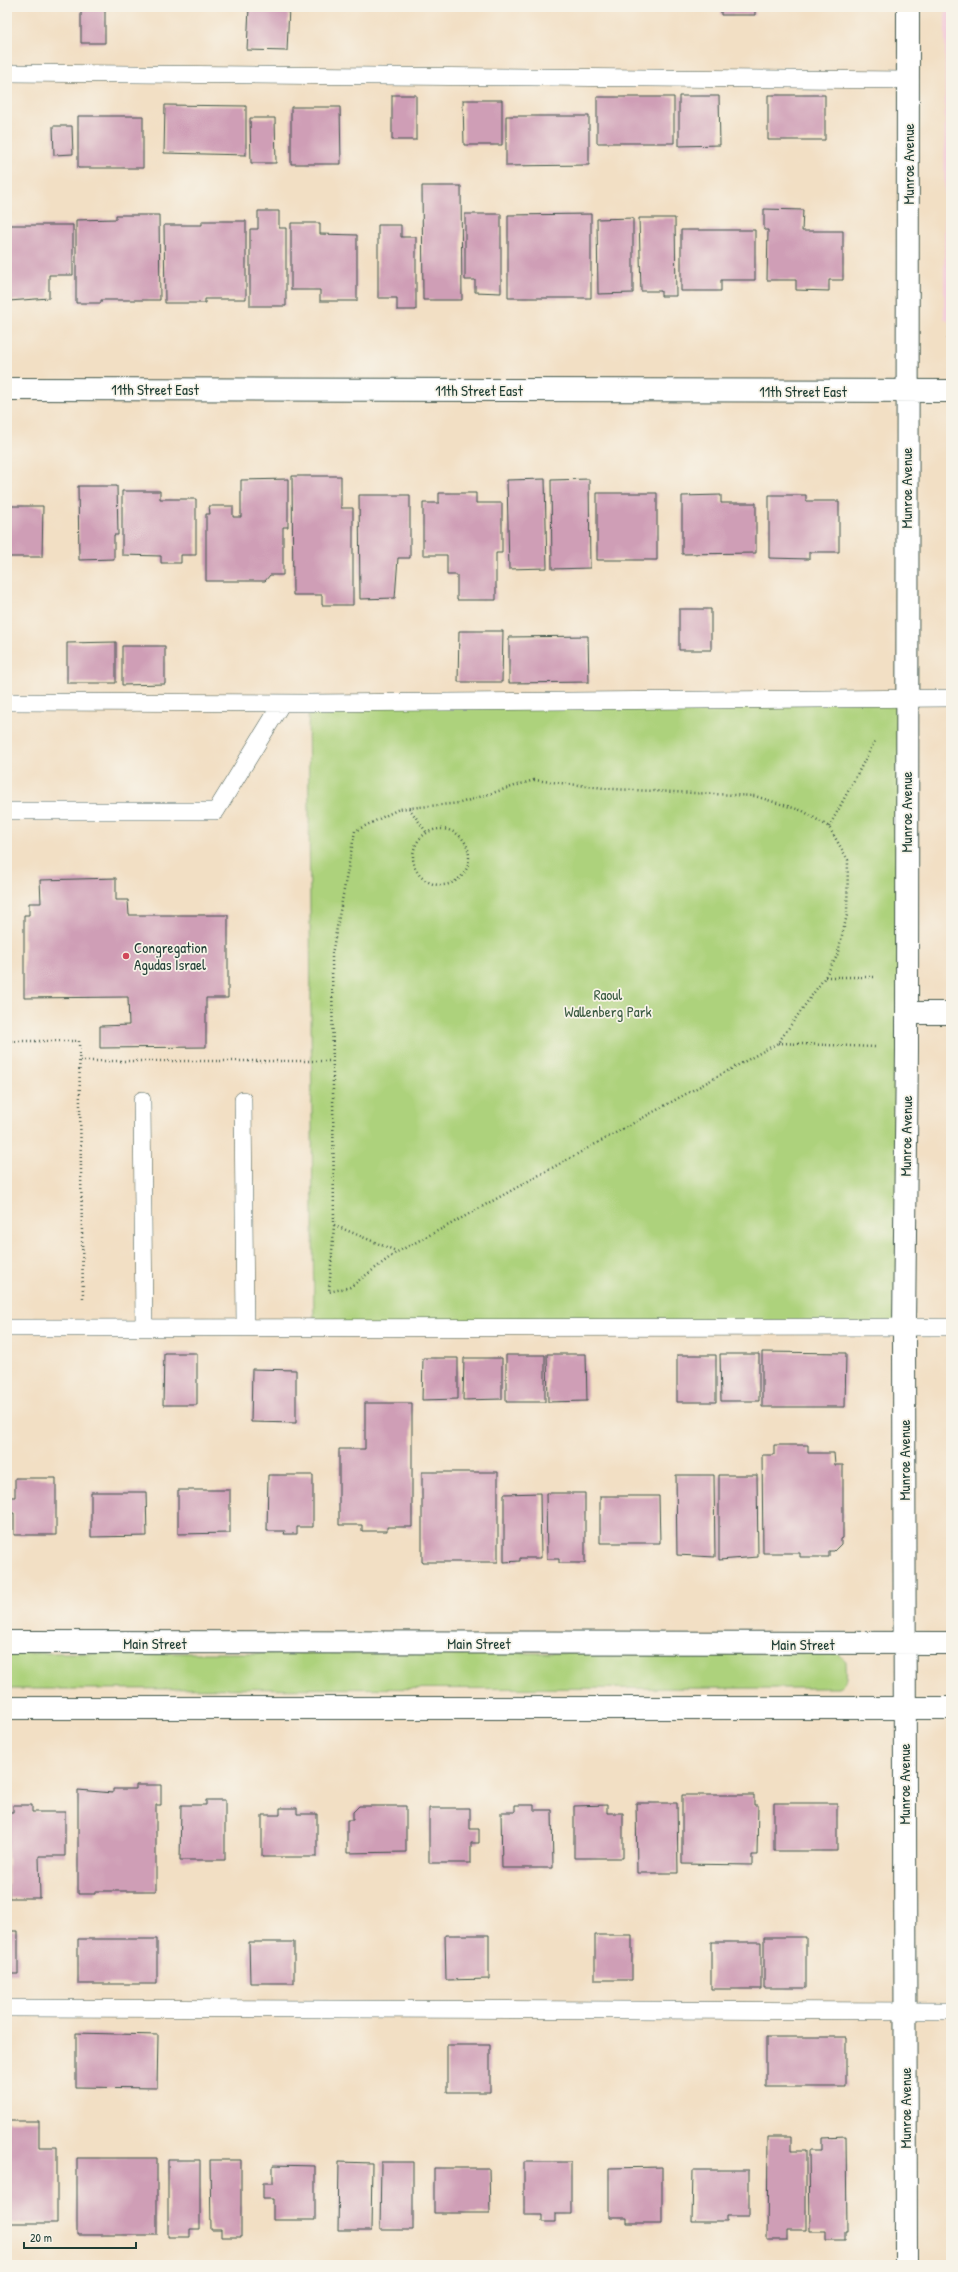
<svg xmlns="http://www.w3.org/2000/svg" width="958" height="2272" viewBox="0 0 958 2272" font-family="'Patrick Hand',sans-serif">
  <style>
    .built { fill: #f4cfdc }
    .green { fill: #add27c; stroke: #668858 }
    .building { fill: #cf9eb6 }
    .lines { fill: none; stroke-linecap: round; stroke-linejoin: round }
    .lane-casing { stroke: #3f554a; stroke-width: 18 }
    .street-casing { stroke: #3f554a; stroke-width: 24 }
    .path { stroke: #3f554a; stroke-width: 2.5; stroke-dasharray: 1 3; stroke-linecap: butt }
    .lane { stroke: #fff; stroke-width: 17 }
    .street { stroke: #fff; stroke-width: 22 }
    .poi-dot { fill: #d1495b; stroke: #f7f3e8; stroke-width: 1.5 }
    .labels { text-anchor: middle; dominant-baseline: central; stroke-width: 3.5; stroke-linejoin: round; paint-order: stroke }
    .street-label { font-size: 15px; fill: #1f3d34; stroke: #f7f3e8 }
    .poi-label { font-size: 15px; fill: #1f3d34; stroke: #f7f3e8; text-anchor: start }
    .park-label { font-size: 15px; fill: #3b5b42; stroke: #f7f3e8 }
  </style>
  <rect width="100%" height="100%" fill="#f7f3e8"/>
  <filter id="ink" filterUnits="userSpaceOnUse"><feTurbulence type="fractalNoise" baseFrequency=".025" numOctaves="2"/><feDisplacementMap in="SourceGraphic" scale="8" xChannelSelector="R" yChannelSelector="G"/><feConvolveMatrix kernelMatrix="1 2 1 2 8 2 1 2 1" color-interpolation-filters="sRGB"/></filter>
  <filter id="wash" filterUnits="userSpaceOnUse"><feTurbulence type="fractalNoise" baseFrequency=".012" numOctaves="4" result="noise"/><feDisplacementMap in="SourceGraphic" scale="16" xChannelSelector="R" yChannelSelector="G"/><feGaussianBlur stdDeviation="0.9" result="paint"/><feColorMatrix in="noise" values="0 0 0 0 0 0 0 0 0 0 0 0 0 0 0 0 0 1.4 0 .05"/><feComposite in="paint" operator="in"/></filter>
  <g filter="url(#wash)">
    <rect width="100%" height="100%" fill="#f2dfc4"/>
    <!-- built -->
    <path class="built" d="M945,7H951V324L944,318Z"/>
    <!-- green -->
    <path class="green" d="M906,700L904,1327H314L308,703Z
      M7,1653H838L846,1661C846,1672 849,1683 838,1688L7,1689Z"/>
    <g id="blocks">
      <!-- building -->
      <path class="building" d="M81,7H105V43H81Z
        M249,7H289L287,51L247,50Z
        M721,7H755V15H721Z
        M392,95H416V140H392Z
        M768,95H825V140H768Z
        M679,96H719L720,145L679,146Z
        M597,97H674V143H597Z
        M463,100H502V145H464Z
        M165,105L246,106V155L164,153Z
        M291,107H340L341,164H291Z
        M78,116H143V168H78Z
        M506,116H589V165L506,166Z
        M250,118H275L276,163H251Z
        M53,126H72L73,154L54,155Z
        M422,186H461L462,300H423Z
        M764,209L803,210L802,231H843V280H829V291L796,290V280H767L768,230H764Z
        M258,211H279V228H286V306H250V229H258Z
        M465,214H501V293L475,292V280H465Z
        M591,214V298H508V215Z
        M116,215H159L160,300H101V303H76V220L116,219Z
        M633,218V293L598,294L597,219Z
        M639,218H675L676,296H661V291H641Z
        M202,221H246V299H205V303H165L164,225H202Z
        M291,223H320V234L357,235V301H320V290H291Z
        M7,225H73V275H49V298L9,301V293H7Z
        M378,225H401V237H416V310H397V298H378Z
        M681,230H755V280H721V291H681Z
        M292,476H341V508H353V605H322V595H293Z
        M288,479V527H283V575H270L265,581H206V514H210L209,506H233V517H241V480Z
        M545,479L547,568L509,569L507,480Z
        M589,479L590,568L552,569L551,480Z
        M78,486H117L118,535H114V559L79,560Z
        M122,491H160V499H196V555H181V563H161V556L122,555Z
        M439,493H476V503H502V553H496V600H457V575H447V555H423V503H439Z
        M597,493H657V560H597Z
        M359,495H410V558H398L395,598L360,599Z
        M721,495V503H756V553L682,554V496Z
        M769,495H806V501H839V552H809V559L769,558Z
        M7,506H43L42,557H7Z
        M679,609H711V650H679Z
        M459,631H503L502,682H458Z
        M588,636L589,682L509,683V637Z
        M116,642V683H67V643Z
        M122,646H165V684L122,685Z
        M116,878V900H128L129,915H228V998H206V1047L100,1048V1026L129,1025L128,997L24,998V915H29V903H41L40,880Z
        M762,1352L846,1353L845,1407H762Z
        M164,1353H197V1405H163Z
        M547,1354H586L587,1401L548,1402Z
        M720,1354H759V1401H721Z
        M506,1355H545V1402H506Z
        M677,1355H716V1402H677Z
        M423,1358H458V1399L422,1400Z
        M464,1358H502V1399L463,1400Z
        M252,1369L296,1370V1423L251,1422Z
        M365,1403H412V1527H387V1531H362V1525H339V1449H365Z
        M774,1445H808V1453H834L835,1465H843V1538L841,1539V1544L834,1551H829V1557H800V1553H763L762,1455H774Z
        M422,1472H498V1562H422Z
        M268,1475H313V1527H297V1534H284L285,1531H267Z
        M676,1475H714L715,1557L677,1555Z
        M719,1475H757L758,1557L719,1560Z
        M15,1478H56V1535H14V1513H7V1497H15Z
        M178,1490H230V1533L178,1534Z
        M91,1492H146L147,1536L91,1537Z
        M540,1493L541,1558H520V1561L504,1562V1494Z
        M546,1493H585V1563H559V1559H547Z
        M600,1496H659L660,1543H600Z
        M136,1785H161V1805H156V1891H95V1894H78V1790L113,1793V1789H136Z
        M682,1795H754V1805H758L757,1855H752V1865L682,1864Z
        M206,1800H225V1860H180L181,1805H206Z
        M636,1803H677L678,1873H637Z
        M774,1803H837V1851H774Z
        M13,1805H32V1812H65V1856H39L40,1898H9L7,1812H13Z
        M515,1805H534V1810H552L553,1868H502L501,1812H515Z
        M607,1805V1813H623V1858H574V1806Z
        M359,1806H406V1852L347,1853V1820H353V1812Z
        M280,1808H297V1814H317V1857H262V1815H280Z
        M429,1808H470V1829H479V1843H471V1863H429Z
        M7,1931H18V1974H7Z
        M445,1935H489V1979L446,1980Z
        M595,1935H632V1980H595Z
        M764,1937H806V1988H764Z
        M78,1939H157V1984H78Z
        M249,1942H294V1983H250Z
        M711,1942H761V1989H711Z
        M76,2033L158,2035L157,2088L76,2087Z
        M766,2037H846V2087H766Z
        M447,2045H490V2092H447Z
        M7,2121H39V2147H57V2223H7Z
        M846,2136L847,2232H845V2240H826V2231H810L809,2151H821V2137Z
        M768,2137H791V2151H806V2230H787V2240H767Z
        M77,2158H157V2235H77Z
        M168,2160H200V2229H190V2237H168Z
        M210,2160H241V2237H221V2230H211Z
        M339,2162L372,2163L371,2231H338Z
        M381,2162H413V2230H380Z
        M524,2162H571V2214H555V2222H542V2215H524Z
        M273,2165L315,2166V2220H273V2199H263V2183H273Z
        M662,2167V2223H627V2218H609V2168Z
        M434,2168H489L490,2213H434Z
        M693,2170H749V2216H727V2222H692Z"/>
    </g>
  </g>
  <g filter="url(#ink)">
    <use href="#blocks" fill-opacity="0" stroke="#3f554a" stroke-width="1"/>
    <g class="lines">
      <defs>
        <path id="lane" d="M7,73L908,80
          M7,702L308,703L951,698
          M7,811H216L282,703
          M142,1100L144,1327
          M243,1100L245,1327
          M7,1328L951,1327
          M7,2008L951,2011"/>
        <path id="street" d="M7,389L951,391
          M907,1013H951
          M7,1642L951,1643
          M7,1708H951
          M906,2265L904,1327L907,1049L908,7"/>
      </defs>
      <!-- lane casing -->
      <use href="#lane" class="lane-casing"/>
      <!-- street casing -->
      <use href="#street" class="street-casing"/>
      <!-- path -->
      <path class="path" d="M947,340L951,336
        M534,780L613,789L755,796L803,811L829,827L848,860L847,915L837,956L825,977L778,1043L449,1225L397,1252L350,1287L329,1292L334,1225L332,954L355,831L399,809L460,803Z
        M409,808L427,833
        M829,827L875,741
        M413 857a28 28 0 1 1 56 0a28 28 0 1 1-56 0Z
        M825,977H876
        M7,1041H79L83,1299
        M778,1043L875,1047
        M80,1061H332
        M334,1225L396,1251"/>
      <!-- lane -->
      <use href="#lane" class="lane"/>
      <!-- street -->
      <use href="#street" class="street"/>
    </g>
  </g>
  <!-- markers -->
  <circle class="poi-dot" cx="126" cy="956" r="4"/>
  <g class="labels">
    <!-- street labels -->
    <g class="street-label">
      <text transform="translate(908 164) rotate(-90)">Munroe Avenue</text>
      <text x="155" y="389">11th Street East</text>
      <text x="479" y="390">11th Street East</text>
      <text x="803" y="391">11th Street East</text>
      <text transform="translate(906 488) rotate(-90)">Munroe Avenue</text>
      <text transform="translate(906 812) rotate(-90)">Munroe Avenue</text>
      <text transform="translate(906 1136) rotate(-89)">Munroe Avenue</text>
      <text transform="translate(904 1460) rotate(-90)">Munroe Avenue</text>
      <text x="155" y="1643">Main Street</text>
      <text x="479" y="1643">Main Street</text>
      <text x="803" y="1644">Main Street</text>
      <text transform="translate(904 1784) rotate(-90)">Munroe Avenue</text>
      <text transform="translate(905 2108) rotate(-90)">Munroe Avenue</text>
    </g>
    <!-- poi labels -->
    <g class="poi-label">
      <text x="134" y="947">Congregation<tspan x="134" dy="17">Agudas Israel</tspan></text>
    </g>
    <!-- park labels -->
    <g class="park-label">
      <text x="608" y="994">Raoul<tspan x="608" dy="17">Wallenberg Park</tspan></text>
    </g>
  </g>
  <!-- margin -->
  <rect width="958" height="2272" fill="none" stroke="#f7f3e8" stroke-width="24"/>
  <!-- scale -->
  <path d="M24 2242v6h112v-6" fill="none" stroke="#1f3d34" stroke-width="2"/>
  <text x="30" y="2242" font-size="12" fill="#1f3d34" stroke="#f7f3e8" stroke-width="3" paint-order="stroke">20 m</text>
</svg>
